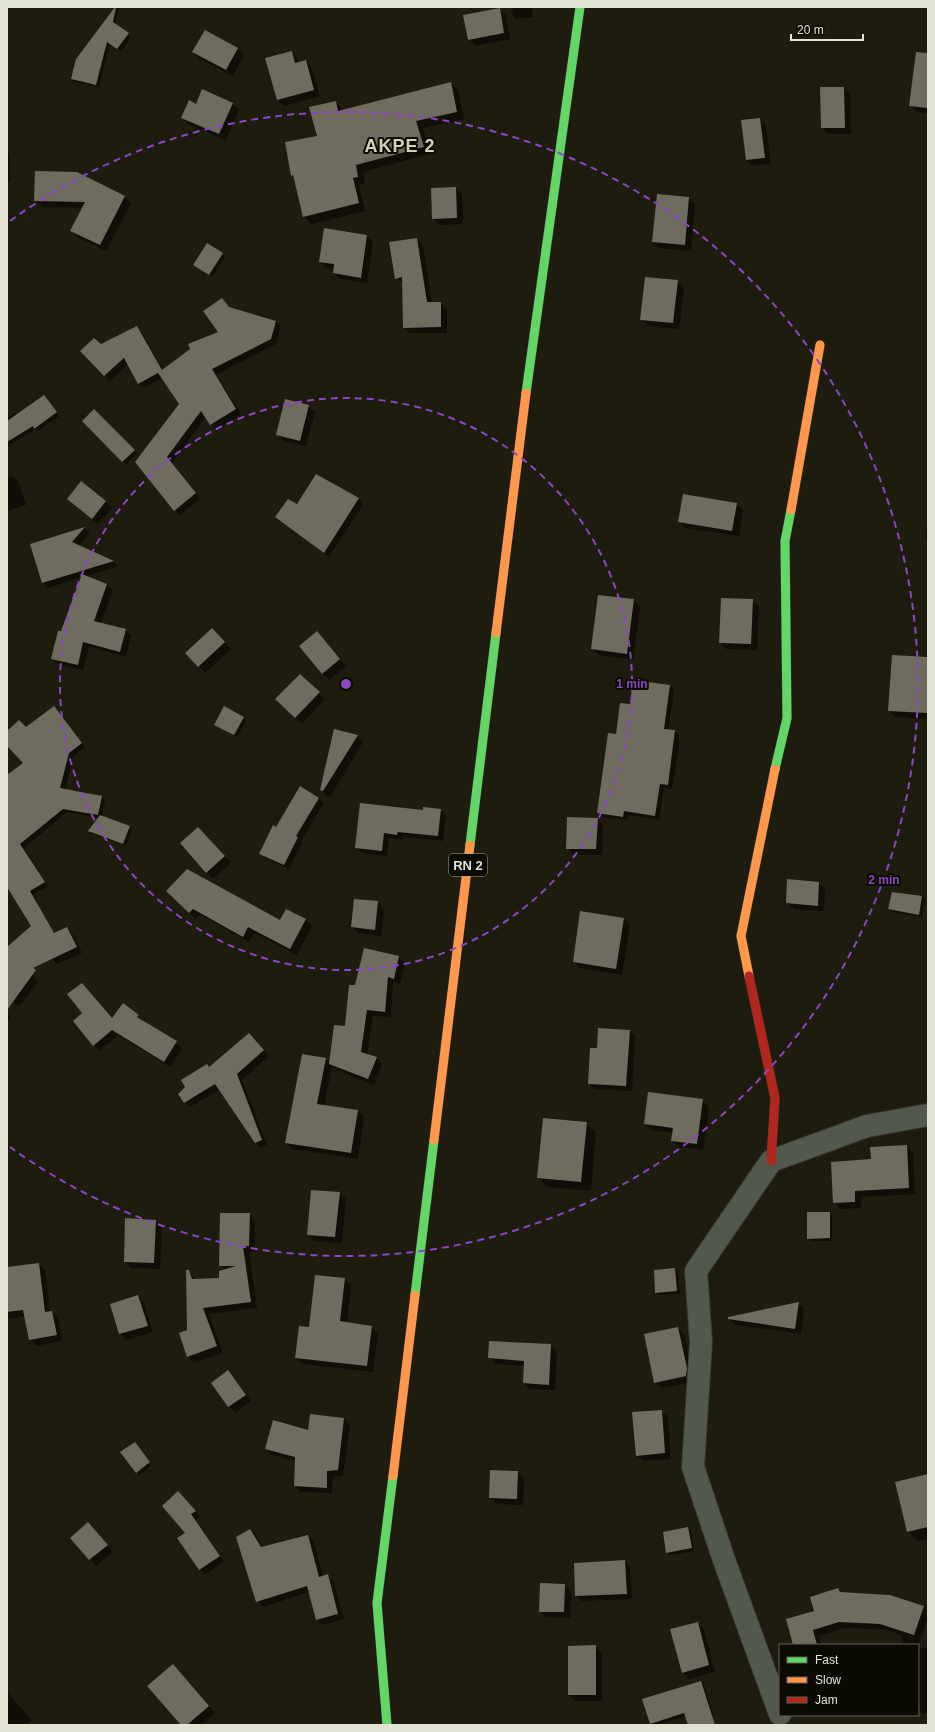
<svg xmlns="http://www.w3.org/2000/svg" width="935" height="1732" viewBox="0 0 935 1732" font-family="Arial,sans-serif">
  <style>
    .shadow { fill: #0007 }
    .building { fill: #6f6b5f }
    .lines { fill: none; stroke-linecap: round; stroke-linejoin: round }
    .street-casing { stroke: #38372b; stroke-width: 24 }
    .fast-casing { stroke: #38372b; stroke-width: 10 }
    .slow-casing { stroke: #38372b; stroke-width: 10 }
    .jam-casing { stroke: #38372b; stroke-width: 10 }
    .street { stroke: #53584d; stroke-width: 22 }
    .fast { stroke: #63d668; stroke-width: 9 }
    .slow { stroke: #ff974d; stroke-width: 9 }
    .jam { stroke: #b3261e; stroke-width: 9 }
    .ring { fill: none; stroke: #8b47c2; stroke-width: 2; stroke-dasharray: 7 5 }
    .labels { text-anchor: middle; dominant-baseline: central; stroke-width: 4; stroke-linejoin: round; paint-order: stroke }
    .shield { fill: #0c0b03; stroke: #a2a295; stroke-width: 1 }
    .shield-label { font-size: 13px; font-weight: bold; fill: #e3e3d3 }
    .district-label { font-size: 18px; font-weight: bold; letter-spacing: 1px; fill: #d4d3b5; stroke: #0c0b03 }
    .centre { fill: #8b47c2; stroke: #0c0b03; stroke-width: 2 }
    .ring-label { font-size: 12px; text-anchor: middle; font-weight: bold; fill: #8b47c2; stroke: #0c0b03; stroke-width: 4; stroke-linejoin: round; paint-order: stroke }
  </style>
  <rect width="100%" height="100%" fill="#1e1c0e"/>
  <!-- shadow -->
  <path class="shadow" d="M116,7L119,9L115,25L131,37L121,51L110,44L99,87L75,82L72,79L77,60Z
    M512,7H532L533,17L516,19L513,16Z
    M499,9L506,15L510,39L475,46L469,39Z
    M205,31L238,49L244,55L233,76L200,59L194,52Z
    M292,52L298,58L299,63L306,61L312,68L320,96L284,106L278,100Z
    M928,80V113L916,112L910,105Z
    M450,83L458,90L464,119L423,128L430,154L363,172L365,184L359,185L365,211L312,224L304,217L295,178L292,175L318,137L336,102L343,110Z
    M844,88L850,94L851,134H828L822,128Z
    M233,104L239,110L226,140L188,124L182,118L196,105Z
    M760,119L766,125L771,164L753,166L746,160Z
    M7,152L10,154V182H7Z
    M455,188L462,194L463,224L440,225L433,218Z
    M124,197L131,203L106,251L77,237L71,231L83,208L42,207L35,200Z
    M688,198L695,204L691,251L659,248L653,242Z
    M325,229L367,236L373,242L367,283L340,279L334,273V269L326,268L320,261Z
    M416,239L423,245L432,303H440L447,309V333H410L404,327V284L396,278Z
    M222,254L225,257L212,277L197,267Z
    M677,281L684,288L679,329L648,326L641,319Z
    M222,299L230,308L276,321L281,327L276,344L216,375L241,414L216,430L206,417L172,463L200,499L180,515L137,462L180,404L162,378L144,388L138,383L128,364L110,381L82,351L101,346L137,327L142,333L163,370L220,332Z
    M47,399L59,416L38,431L36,429L7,447V418L15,413L17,415Z
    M309,406L315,412L306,446L284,441L277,434Z
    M94,410L137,453L126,464L83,421Z
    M317,475L359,499L363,504L329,557L276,517L297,506Z
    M12,476L19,482L26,505L7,511V478Z
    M68,499L106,502L112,508L98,524Z
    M736,504L743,510L739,536L685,528L679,522Z
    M928,517V540L925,537Z
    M85,528L90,533L79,546L113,561L118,566L84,577L107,584L113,590L101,623L125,630L131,635L126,657L89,647L83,670L58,664L52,658L82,577L48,588L43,583L31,545Z
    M599,596L634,600L640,607L633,660L599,655L592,648Z
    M752,600L759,607L757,650L726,649L720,642Z
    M212,630L231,649L205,673L186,653Z
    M323,639L346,666L329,680L300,647Z
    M928,658V719L896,717L889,711Z
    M300,675L325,699L302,724L277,699Z
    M670,686L674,691L668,730L675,731L679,736V748L672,789L664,788L659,820L628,815L627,820L603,817L599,813L617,735L631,705Z
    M58,712L85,747L73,757L65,790L101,796L105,801L102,817L129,827L132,830L126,846L92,834L89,831L99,818L67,812L24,848L48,886L33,895L38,902L25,913L7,886V776L25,763L7,745V733L27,729Z
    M243,718L246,720L237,737L215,725Z
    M357,736L363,742L330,797L327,796L321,790Z
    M300,788L319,798L324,803L301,841L302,843L289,869L265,858L261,853Z
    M440,810L446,815L443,841L403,837V840L389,838L387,856L362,853L356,847L423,811Z
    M597,819L603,825L602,855H574L567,848Z
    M205,834L231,863L213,879L181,843Z
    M819,883L825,889L824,911L793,909L787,902Z
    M167,891L280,922L286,910L306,920L312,926L297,955L255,933L249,942L200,914L196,919Z
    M892,893L922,897L925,900L922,917L892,912L889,909Z
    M355,900L378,902L384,909L381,936L358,933L352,926Z
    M623,918L630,925L622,975L580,968L574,962Z
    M67,928L72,933L82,953L57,964L52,959Z
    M365,949L399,957L405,963L400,984L393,982L391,1017L373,1016L367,1055L376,1058L382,1064L374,1085L336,1070L332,1066L324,1106L357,1110L364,1117L358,1159L292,1149L286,1143L326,1059L330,1063L346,1027Z
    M19,960L38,982L19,1007L7,995V963Z
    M7,1013L11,1017L7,1022Z
    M138,1016L182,1048L170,1067L118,1035L99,1051L94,1045L112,1019Z
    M630,1031L635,1036L632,1091L595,1089L589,1084L598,1049Z
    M254,1040L269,1056L242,1080L267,1145L261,1148L256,1143L220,1089L190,1107L185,1102L210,1068Z
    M702,1100L709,1107L703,1150L679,1147L672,1141L673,1133L651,1130L645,1124Z
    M586,1123L596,1133L591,1191L548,1187L538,1178Z
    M906,1146L913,1153L915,1194L861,1197V1208L841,1209L834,1202L872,1160Z
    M339,1193L346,1199L342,1243L314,1241L308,1234Z
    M829,1213L832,1216V1241H811L808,1238Z
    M249,1214L255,1220V1252H249L257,1308L209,1314L223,1353L194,1363L188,1357V1271L196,1280L220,1279L225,1270L220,1265Z
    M155,1221L162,1227L160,1269L131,1268L125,1261Z
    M39,1264L45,1270L50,1312H52L58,1318L62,1341L36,1346L30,1339L26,1316L7,1319V1268Z
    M675,1269L678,1272L680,1294L659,1295L656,1292Z
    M344,1279L351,1285L347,1323L372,1327L378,1334L373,1372L303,1364L296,1358L310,1328Z
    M138,1296L144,1303L153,1332L126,1340L120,1333Z
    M798,1303L804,1309L801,1334L736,1325L729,1319Z
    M678,1328L684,1334L693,1375L692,1382L662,1388L655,1382Z
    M550,1345L557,1352L555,1390L530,1389L524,1383L525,1366L496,1364L489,1357Z
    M228,1371L251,1401L235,1413L212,1383Z
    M661,1411L668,1417L671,1459L643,1461L636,1455Z
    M344,1419L350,1425L343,1476L333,1477L332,1493L301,1492L295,1486L296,1461L272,1455L266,1449Z
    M138,1446L152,1465L139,1475L137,1472Z
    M518,1472L524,1478L523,1505L497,1504L490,1497Z
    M928,1475V1539L918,1541L908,1532Z
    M183,1498L200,1516L196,1520L224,1562L205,1575L178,1538L186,1533Z
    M688,1529L691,1531L694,1551L670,1555L667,1552Z
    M95,1530L113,1552L96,1566L71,1538Z
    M250,1530L256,1536L263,1548L308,1536L314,1542L323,1577L328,1576L333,1581L344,1619L323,1625L317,1619L309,1592L263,1607L257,1601Z
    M625,1561L630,1567L632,1599L581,1601L576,1596Z
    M565,1585L571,1591L570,1618L546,1617L540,1611Z
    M838,1589L842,1593L923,1606L928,1611V1617L918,1647V1645H904L901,1635L887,1630L845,1628L819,1636L821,1645H794L815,1612Z
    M697,1623L704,1629L715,1672L689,1679L683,1672Z
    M595,1646L602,1653V1701H576L569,1695V1647Z
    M928,1647V1713L923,1714L918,1709V1649Z
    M179,1672L215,1713L201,1725H182Z
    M701,1682L704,1685L713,1714L690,1722L686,1716L657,1725H652L650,1723Z
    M7,1692L32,1720L26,1725H7Z"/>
  <!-- building -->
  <path class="building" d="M115,7H116L113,22L129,33L117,49L107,42L96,85L71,79L76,59Z
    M500,8L504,33L468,40L463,15Z
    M205,30L238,48L226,70L192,52Z
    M292,51L295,63L306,60L314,90L277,100L265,58Z
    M916,52L928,53V108L909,106Z
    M451,82L457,112L416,121L424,147L356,165L358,177L353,178L359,203L303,217L293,175L291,176L285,142L317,136L309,107L336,101L338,111Z
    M820,87H844L845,128H821Z
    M202,89L233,103L219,134L181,118L189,100L196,104Z
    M760,118L765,158L746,160L741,120Z
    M35,171L77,172L125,196L100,245L70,231L85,202L34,201Z
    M456,187L457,218L432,219L431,188Z
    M657,194L689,197L685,245L652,242Z
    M324,228L367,235L361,278L333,273L334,264L319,262Z
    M417,238L427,302H441V327L403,328L402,277L395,279L389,242Z
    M207,243L223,253L209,275L193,265Z
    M645,277L678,280L673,323L640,320Z
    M222,298L229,307L276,321L271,339L212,369L236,409L210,425L201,411L167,457L196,493L174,511L135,462L179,404L158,373L138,384L124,358L104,376L80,351L94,338L101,344L137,326L162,370L190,349L188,344L218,332L203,311Z
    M44,395L57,412L34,429L33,426L7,442V421Z
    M285,399L309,405L300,441L276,435Z
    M94,409L135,450L122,462L82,421Z
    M316,474L359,498L324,553L275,517L288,499L297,504Z
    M81,481L106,501L92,519L67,499Z
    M683,494L737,503L732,531L678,522Z
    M85,527L72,542L114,561L42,583L30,544Z
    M82,574L107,584L94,621L126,629L120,652L83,642L78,665L51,659L58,631H61Z
    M598,595L634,599L627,654L591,649Z
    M721,598L753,599L751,644L719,643Z
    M212,628L225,642L198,667L185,653Z
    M317,631L340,659L322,674L299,646Z
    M892,655L928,657V713L888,711Z
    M300,674L320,692L295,718L275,699Z
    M633,680L670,685L664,729L675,730L668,785L660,784L655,816L624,811L623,817L597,813L608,733L616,734L620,703L630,704Z
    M54,706L82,743L69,753L60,788L102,796L98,815L63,809L20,844L45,882L30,891L54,933L67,927L77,947L33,968L36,970L7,1010V947L31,926L7,887V775L23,763L7,746V731L19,720L26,727Z
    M224,706L244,717L234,735L214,725Z
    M334,729L358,735L323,791L320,790Z
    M300,786L319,798L296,836L298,837L284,865L259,854L273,825L276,827Z
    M360,803L423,810V807L441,809L438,836L398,832L397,835L384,833L382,851L355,848Z
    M100,815L130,826L123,844L88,831Z
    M567,817L598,818L596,849H566Z
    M198,827L225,856L206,873L180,843Z
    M187,869L280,920L286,909L306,919L290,949L248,927L243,937L193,909L189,913L166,891Z
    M787,879L819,882L818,906L786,903Z
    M892,892L922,896L919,915L888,909Z
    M354,899L378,901L375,930L351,927Z
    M580,911L624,918L616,969L573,962Z
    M364,948L399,956L394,979L388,977L385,1012L367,1010L361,1052L377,1057L368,1079L329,1064L334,1025L345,1026L349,985H355Z
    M82,983L112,1018L123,1003L139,1015L137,1017L177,1041L164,1062L112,1030L93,1046L73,1021L82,1013L67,994Z
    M598,1028L630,1030L626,1086L588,1084L590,1048H597Z
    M249,1033L264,1050L237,1074L262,1140L255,1143L215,1084L184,1103L178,1094L185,1087L181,1080L207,1064L209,1067Z
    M302,1054L326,1058L317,1104L358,1110L351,1153L285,1143Z
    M648,1092L703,1099L697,1144L671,1141L673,1128L644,1124Z
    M543,1118L587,1122L581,1182L537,1178Z
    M907,1145L909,1188L855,1191V1202L833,1203L831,1162L871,1159L870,1147Z
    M311,1190L340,1192L335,1237L307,1235Z
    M807,1212H830V1238L807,1239Z
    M220,1213H250L249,1246H243L251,1302L203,1308L217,1346L187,1357L179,1333L187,1330L186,1270H189L192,1279L219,1278V1271L236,1266H219Z
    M125,1218L156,1220L154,1263L124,1262Z
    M39,1263L45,1312L52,1311L57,1335L29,1340L23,1310L7,1312V1267Z
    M675,1268L677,1291L655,1293L654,1270Z
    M315,1275L345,1278L340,1321L372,1326L367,1366L295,1358L299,1326L309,1327Z
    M138,1295L148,1326L119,1334L110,1304Z
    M799,1302L795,1329L728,1319V1317Z
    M678,1327L687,1368L686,1376L654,1383L644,1334Z
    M489,1341L551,1344L549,1385L523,1383L524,1361L488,1358Z
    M228,1370L246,1395L228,1407L211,1383Z
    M662,1410L665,1453L636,1456L632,1412Z
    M310,1414L344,1418L338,1470L327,1471V1488L294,1486L295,1457L265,1449L273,1420L308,1430Z
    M135,1442L150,1462L136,1473L120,1452Z
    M490,1470L518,1471L517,1499L489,1498Z
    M928,1474V1527L907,1532L895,1482Z
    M178,1491L196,1511L191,1514L220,1556L199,1570L177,1538L185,1533L162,1506Z
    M88,1522L108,1545L89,1560L70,1538Z
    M688,1527L692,1548L666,1553L663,1532Z
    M250,1529L261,1547L308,1535L319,1577L328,1574L338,1614L316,1620L307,1586L256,1602L236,1537Z
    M625,1560L627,1594L575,1596L574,1563Z
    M540,1583L565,1584L564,1612H539Z
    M838,1588L840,1592L890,1595L924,1606L914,1635L880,1624L839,1622L813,1630L817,1645H793L786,1619L814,1611L810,1597Z
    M698,1622L709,1665L682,1673L670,1629Z
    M596,1645V1695H568V1646Z
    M173,1664L209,1706L187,1725H181L147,1686Z
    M701,1681L715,1725H688L684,1713L650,1724L642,1699Z"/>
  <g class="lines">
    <defs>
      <path id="street" d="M780,1714L724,1560L693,1467L701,1342L696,1271L771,1161L867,1126L928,1115"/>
      <path id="fast" d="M526,393L580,7
        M775,769L787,718L785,541L791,510
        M470,845L496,633
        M415,1295L434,1140
        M387,1725L377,1603L393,1476"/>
      <path id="slow" d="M791,510L820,345
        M496,633L526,393
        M749,976L741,936L775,769
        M434,1140L470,845
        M393,1476L415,1295"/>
      <path id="jam" d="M749,976L775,1098L771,1161"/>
    </defs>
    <!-- street casing -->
    <use href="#street" class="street-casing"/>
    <!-- fast casing -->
    <use href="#fast" class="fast-casing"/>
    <!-- slow casing -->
    <use href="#slow" class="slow-casing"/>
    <!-- jam casing -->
    <use href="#jam" class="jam-casing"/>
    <!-- street -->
    <use href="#street" class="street"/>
    <!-- fast -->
    <use href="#fast" class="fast"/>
    <!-- slow -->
    <use href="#slow" class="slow"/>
    <!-- jam -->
    <use href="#jam" class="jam"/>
  </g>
  <!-- distance rings -->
  <g class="ring">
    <circle cx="346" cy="684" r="286"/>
    <path d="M10 221A572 572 0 1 1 10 1147"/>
  </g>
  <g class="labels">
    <!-- shield labels -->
    <rect class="shield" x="449" y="854" width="38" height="22" rx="3"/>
    <g class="shield-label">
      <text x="468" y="865">RN 2</text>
    </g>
    <!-- district labels -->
    <g class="district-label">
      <text x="400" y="146">AKPE 2</text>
    </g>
  </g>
  <circle cx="346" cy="684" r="6" class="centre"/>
  <g class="ring-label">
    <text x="632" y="688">1 min</text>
    <text x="884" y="884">2 min</text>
  </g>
  <!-- border -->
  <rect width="935" height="1732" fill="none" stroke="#e3e3d3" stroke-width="16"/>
  <!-- legend -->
  <rect x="779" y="1644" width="140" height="72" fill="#0c0b03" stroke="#626156"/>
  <rect x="787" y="1657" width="20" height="6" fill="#63d668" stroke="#626156"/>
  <text x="815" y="1664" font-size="12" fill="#e3e3d3">Fast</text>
  <rect x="787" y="1677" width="20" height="6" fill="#ff974d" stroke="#626156"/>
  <text x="815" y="1684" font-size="12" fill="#e3e3d3">Slow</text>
  <rect x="787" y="1697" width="20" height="6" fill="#b3261e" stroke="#626156"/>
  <text x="815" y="1704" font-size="12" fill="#e3e3d3">Jam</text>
  <!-- scale -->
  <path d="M791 34v6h72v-6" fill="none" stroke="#e3e3d3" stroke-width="2"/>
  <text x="797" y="34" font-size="12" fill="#e3e3d3" stroke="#0c0b03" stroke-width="3" paint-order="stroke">20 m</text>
</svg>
